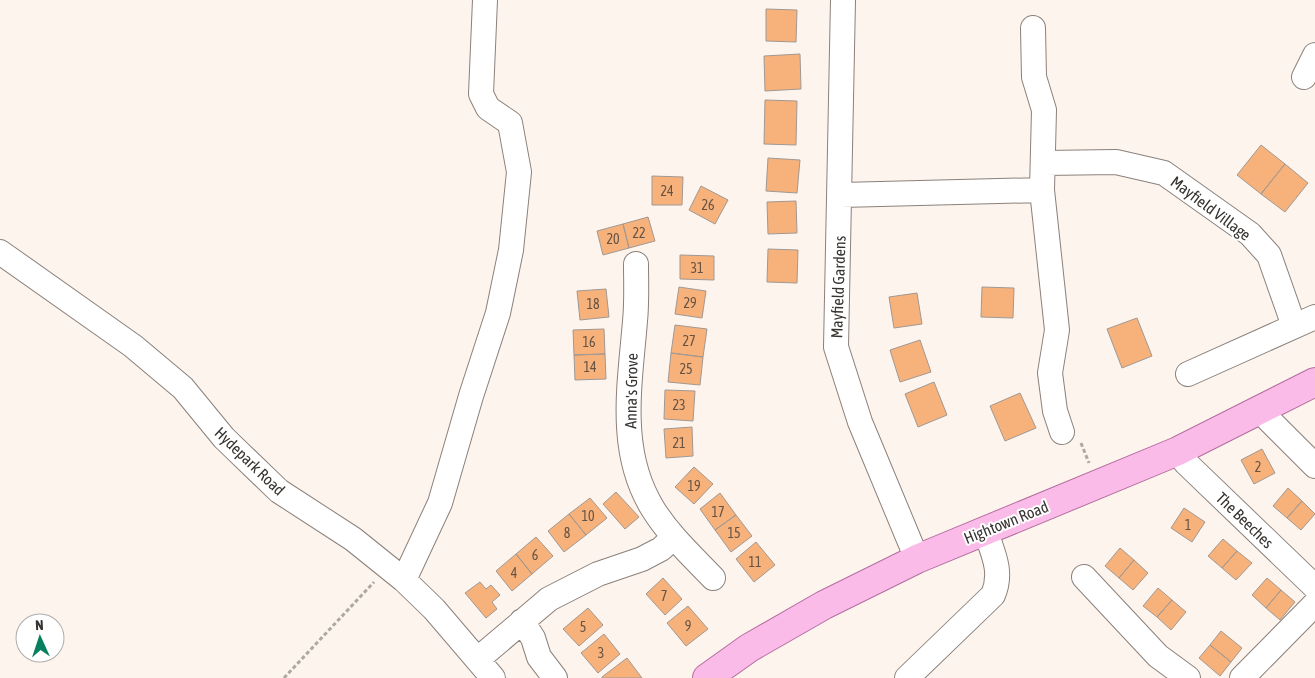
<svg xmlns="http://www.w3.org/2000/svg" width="1315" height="678" viewBox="0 0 1315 678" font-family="'Asap Condensed',sans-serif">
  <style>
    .building { fill: #f7b27c; stroke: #a19892 }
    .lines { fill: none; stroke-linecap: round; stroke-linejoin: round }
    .minor-casing { stroke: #8a817c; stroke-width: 26 }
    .major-casing { stroke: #b46e9f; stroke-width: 30 }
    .path { stroke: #aea8a2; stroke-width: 3; stroke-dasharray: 4 2.5; stroke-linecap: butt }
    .minor { stroke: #fff; stroke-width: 24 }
    .major { stroke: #fbbbe9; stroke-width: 28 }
    .labels { text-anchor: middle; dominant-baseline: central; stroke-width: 4; stroke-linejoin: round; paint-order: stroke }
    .number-label { font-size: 14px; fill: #665343 }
    .street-label { font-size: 16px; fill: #363330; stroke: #fff }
  </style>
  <rect width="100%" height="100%" fill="#fdf4ed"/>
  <!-- building -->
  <path class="building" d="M766,9L797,10L796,42L766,41Z
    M800,54L801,89L765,91L764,56Z
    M765,100L797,101L796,145L764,144Z
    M1261,145L1285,164L1261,194L1237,175Z
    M768,158L800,160L797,193L766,191Z
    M1285,164L1308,183L1285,212L1261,194Z
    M652,176L683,177L682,205H652Z
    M701,186L728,200L715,224L689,210Z
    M796,201L797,233L768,234L767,202Z
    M648,217L655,241L629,248L623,224Z
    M623,224L629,248L603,255L597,231Z
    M768,249L798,250L797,283L767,282Z
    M680,255L714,256V280L680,279Z
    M679,287L706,291L702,318L675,314Z
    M982,287L1014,288L1013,318L981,317Z
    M606,289L609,317L580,320L577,291Z
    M917,293L922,324L894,328L889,297Z
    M1137,318L1152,356L1122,368L1107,329Z
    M675,325L707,329L703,357L671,353Z
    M604,329L605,354L574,355L573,330Z
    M920,340L931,372L900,382L890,350Z
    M671,353L703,357L700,385L668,382Z
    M605,354L606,379L575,380L574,355Z
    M934,382L947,415L918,427L905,394Z
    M665,390L695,391L693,421L664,419Z
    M1020,393L1036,428L1005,441L990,406Z
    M692,427L693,456L666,458L664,429Z
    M1262,449L1275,473L1254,484L1241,460Z
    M694,467L713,484L694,504L675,487Z
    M1288,488L1302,501L1287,518L1273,506Z
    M616,492L639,517L625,529L603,504Z
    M720,493L736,515L715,530L700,509Z
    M590,498L607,518L586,535L569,514Z
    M1302,501L1315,514L1301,530L1287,518Z
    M1184,508L1205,522L1192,542L1171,528Z
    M569,514L586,535L564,552L548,531Z
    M736,515L752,536L731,552L715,530Z
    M536,537L553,556L532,574L516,554Z
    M1223,539L1237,551L1222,568L1208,556Z
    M756,542L775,565L754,582L736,559Z
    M1120,548L1134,560L1119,578L1105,566Z
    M1237,551L1252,563L1236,580L1222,568Z
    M516,554L532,574L512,591L496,571Z
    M1134,560L1148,573L1133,590L1119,578Z
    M663,578L682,599L665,615L646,594Z
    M1267,578L1281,590L1266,608L1252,595Z
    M480,582L486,589L491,585L500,595L492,602L497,609L486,618L465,593Z
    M1158,588L1172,600L1157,617L1143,606Z
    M1281,590L1295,602L1280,620L1266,608Z
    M1172,600L1186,612L1171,630L1157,617Z
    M688,606L708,629L686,646L667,623Z
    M588,608L603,625L579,646L563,629Z
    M1221,631L1242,648L1231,662L1210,645Z
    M604,634L620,654L598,673L581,653Z
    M1210,645L1231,662L1220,676L1199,658Z
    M627,658L642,678H602V677Z"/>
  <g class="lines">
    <defs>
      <path id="minor" d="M843,0L836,347L860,422L917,559
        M1033,28L1034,77L1044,110L1042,190L1057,330L1050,373L1055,411L1062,432
        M1304,77L1315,55
        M1044,163L1116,162L1164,173L1250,234L1269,255L1294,326
        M841,195L1042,190
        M0,252L133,346L183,388L224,438L279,491L353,539L404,580L434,609L493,678
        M636,264C636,283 637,302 635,321C630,384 617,451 653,509C669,535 692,556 713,578
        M1188,374L1315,317
        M1260,411L1315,466
        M1178,451L1186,463L1315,587
        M1084,577L1158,656L1188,678
        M404,580L440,503L471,396L498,313L511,250L519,172L510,123L488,108L481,94L485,0
        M522,621L533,638L539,657L555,678
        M478,659L549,599L598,574L642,559L661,549L674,537
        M907,678L993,595C1003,572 993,553 985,530
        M1242,678L1315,604"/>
      <path id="major" d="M707,678L749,648L824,605L917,559L1178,451L1315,382"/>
    </defs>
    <!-- minor casing -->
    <use href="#minor" class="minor-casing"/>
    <!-- major casing -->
    <use href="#major" class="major-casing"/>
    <!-- path -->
    <path class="path" d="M1081,443L1089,463
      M284,678L374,582"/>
    <!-- minor -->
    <use href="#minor" class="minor"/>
    <!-- major -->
    <use href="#major" class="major"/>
  </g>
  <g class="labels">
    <!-- number labels -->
    <g class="number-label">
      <text x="667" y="191">24</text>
      <text x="708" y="205">26</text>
      <text x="639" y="233">22</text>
      <text x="613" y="239">20</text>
      <text x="697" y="268">31</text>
      <text x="690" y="303">29</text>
      <text x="593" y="304">18</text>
      <text x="689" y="341">27</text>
      <text x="589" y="342">16</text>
      <text x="590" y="367">14</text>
      <text x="686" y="369">25</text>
      <text x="679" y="405">23</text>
      <text x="679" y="443">21</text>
      <text x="1258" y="467">2</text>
      <text x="694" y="486">19</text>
      <text x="718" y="512">17</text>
      <text x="588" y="516">10</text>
      <text x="1188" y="525">1</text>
      <text x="567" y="533">8</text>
      <text x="734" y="533">15</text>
      <text x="535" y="555">6</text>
      <text x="755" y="562">11</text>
      <text x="514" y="573">4</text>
      <text x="664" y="596">7</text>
      <text x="688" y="626">9</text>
      <text x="583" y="627">5</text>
      <text x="601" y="653">3</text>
    </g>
    <!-- street labels -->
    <g class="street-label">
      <text transform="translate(1211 208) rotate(37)">Mayfield Village</text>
      <text transform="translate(838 287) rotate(-88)">Mayfield Gardens</text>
      <text transform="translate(631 391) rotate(-89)">Anna's Grove</text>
      <text transform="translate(250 461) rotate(44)">Hydepark Road</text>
      <text transform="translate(1245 520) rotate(44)">The Beeches</text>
      <text transform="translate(1006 522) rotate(-22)">Hightown Road</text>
    </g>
  </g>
  <!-- north arrow -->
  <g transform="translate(40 638) rotate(357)"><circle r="24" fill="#ffffff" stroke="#afadac"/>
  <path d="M0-4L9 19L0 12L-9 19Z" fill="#06805f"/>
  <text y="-8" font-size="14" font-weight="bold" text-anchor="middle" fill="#363330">N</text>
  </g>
</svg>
